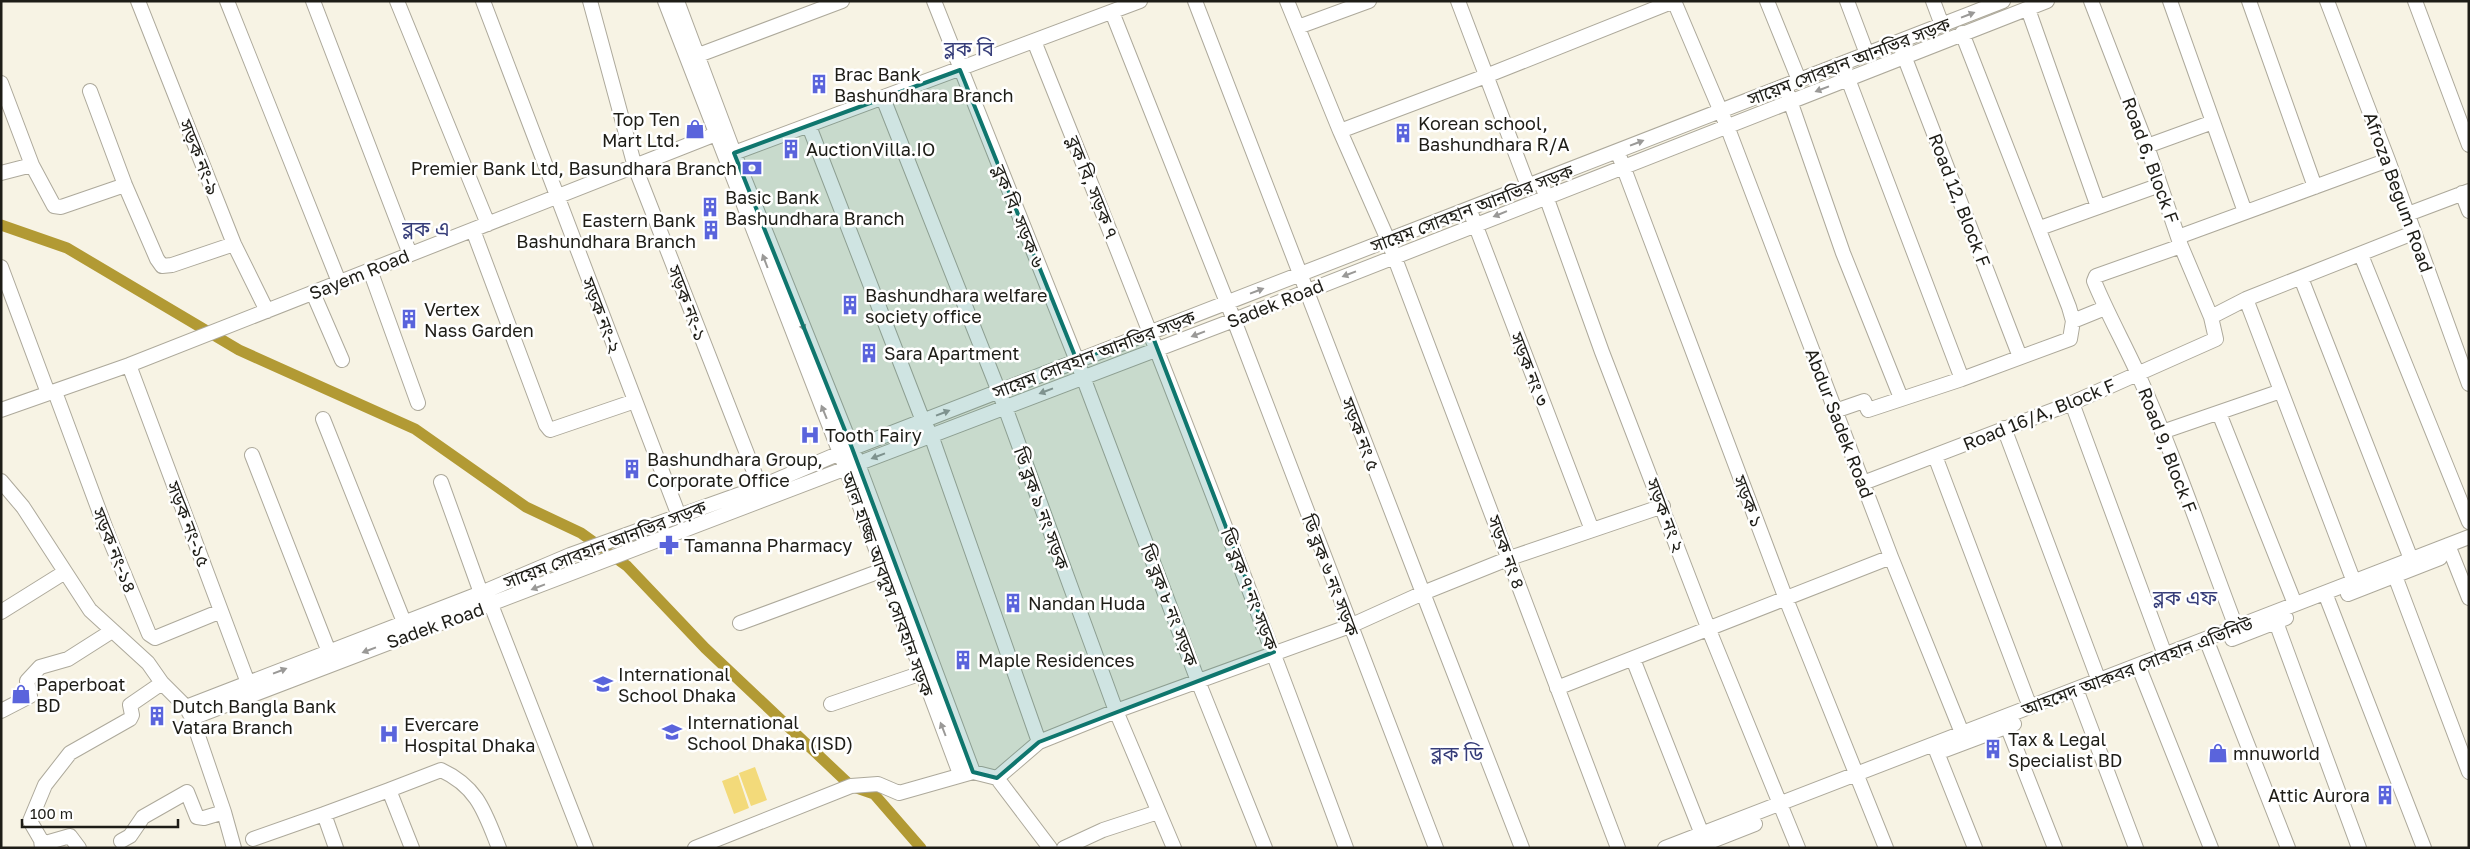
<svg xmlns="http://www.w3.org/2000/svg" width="2470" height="849" viewBox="0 0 2470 849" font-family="'Golos Text','Noto Sans Bengali',sans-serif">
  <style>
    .pitch { fill: #f3da7a }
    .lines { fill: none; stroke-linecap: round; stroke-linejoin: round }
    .canal { stroke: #b29a34; stroke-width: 11 }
    .minor-casing { stroke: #ada99b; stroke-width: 16 }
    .minor { stroke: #fff; stroke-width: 14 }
    .oneway { fill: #9a9997 }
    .marked { fill: #0f766e; fill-opacity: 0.2; stroke: #0f766e; stroke-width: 4; stroke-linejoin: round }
    .labels { text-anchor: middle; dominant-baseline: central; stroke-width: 5; stroke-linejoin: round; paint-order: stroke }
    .street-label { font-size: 18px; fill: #1e1d17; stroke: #fff }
    .poi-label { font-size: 18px; fill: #1e1d17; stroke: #fff; text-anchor: start }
    .quarter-label { font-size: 20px; fill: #363d79; stroke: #fff }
  </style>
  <rect width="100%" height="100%" fill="#f7f3e4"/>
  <!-- pitch -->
  <path class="pitch" d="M755,767L767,800L751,806L739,773Z
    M738,775L749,808L734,814L722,781Z"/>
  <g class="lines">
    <!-- canal -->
    <path class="canal" d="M1,225L67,248L239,350L415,429L526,507L581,533L627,566L705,648L851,786L874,794L921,848"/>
    <defs>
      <path id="minor" d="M138,1L234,244L267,311
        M227,1L339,282
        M313,1L410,254
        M397,1L488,224
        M483,1L679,516
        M590,1L635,167L760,487
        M665,1L840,453L960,774
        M677,1L734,153L852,448L973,772
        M934,1L1077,361L1198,681L1265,848
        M1287,1L1340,131L1388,240L1618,848
        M1458,1L1528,186
        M1674,1L1727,126L1891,557L1962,733
        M1767,1L1799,80
        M1847,1L1867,54
        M1933,1L1942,25
        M2170,1L2245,212
        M2249,1L2315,187
        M2327,1L2388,160L2469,384
        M2415,1L2469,145
        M2028,9L2098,207
        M1112,12L1234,320L1436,848
        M1298,27L1369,1
        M1034,41C1142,309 1246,577 1346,848
        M1901,48L2020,357
        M696,56L842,1
        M1845,71L1962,379
        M1,83L32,165L54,206L61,207L125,185
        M90,91L125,185L157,259L162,266L172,265L234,244
        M1787,92L1843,253L1901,398
        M883,98L1005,407L1116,711L1174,848
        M809,126L923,421L931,435L1039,742
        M1340,131L1486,76L1674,1
        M2147,146L2213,122
        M734,153L1140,1
        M1620,158L1786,599L1886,848
        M1,173L32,165
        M1543,188L1602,352L1709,630L1798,848
        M2462,193L2469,211
        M2408,214L2469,191
        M1472,216L1592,530
        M2040,228L2160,185
        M473,230L546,425L550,430L635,401
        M2178,237L2388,160
        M2181,246L2096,276L2094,281C2107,313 2124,343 2138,374C2175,457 2204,543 2236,627
        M2361,255L2469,522
        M1,267L48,393
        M370,270L418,403
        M2301,278L2411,559
        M313,293L342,360
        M2246,299L2354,582
        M2211,317L2246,299L2413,233
        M2073,321L2105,308
        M129,365L248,683
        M55,392L110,540L149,634L155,638L221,611
        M2072,403L2165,655
        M1,410L129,365L716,134
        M1835,411L1864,401L1868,410L1962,379L2070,339L2073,321L2069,307L1962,33
        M2219,413L2295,604
        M323,419L404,622
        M2004,428L2099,681
        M2162,432L2281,391
        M252,455L329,652
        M1935,456L2030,707
        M1,481L23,507L90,610L148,663L162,683L186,707L192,718L224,812L234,848
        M441,482L481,593
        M1863,483L2072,403L2216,339L2211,317L2181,246L2147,146L2091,1
        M2448,545L2469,598
        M2392,568L2469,772
        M2325,593L2424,848
        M2348,594L2440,558
        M488,597L586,848
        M1,612L65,572
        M2273,614L2359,848
        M740,623L883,570
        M2206,639L2288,848
        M2232,639L2286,618
        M1633,659L1705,842
        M2138,665L2211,848
        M1557,688L1891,557
        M2076,689L2136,848
        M831,704L922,673
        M186,707L481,593L570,555L760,487L840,453L2003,1
        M1,711L30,696L27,681L40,667L68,659L112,631
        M192,718L1234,320L2047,1
        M2004,718L2055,848
        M1934,745L1975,848
        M1945,750L2014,724
        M997,778L1050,848
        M389,790L441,770C478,787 485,813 499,848
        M253,839L324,814
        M121,841L130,836L143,817L187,792L197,817L204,818L224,812
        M42,844L70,836L79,848
        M42,848L41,840L30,821L45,785L70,753L130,719L132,715L130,705L162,683
        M336,848L324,814L389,790L412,848
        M695,848L851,786L878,784L899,793L973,772L997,778L1039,742L1116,711L1350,626L1423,593L1195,1
        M1064,848L1103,830L1158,812
        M1522,848L1423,593L1510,558L1663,506
        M1665,848L2469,537
        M1694,848L1755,824"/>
    </defs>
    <!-- minor casing -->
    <use href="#minor" class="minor-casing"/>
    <!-- minor -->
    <use href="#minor" class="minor"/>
  </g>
  <!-- one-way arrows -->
  <defs><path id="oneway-solid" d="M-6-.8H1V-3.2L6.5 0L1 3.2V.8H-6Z" transform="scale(1.25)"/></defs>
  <g class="oneway">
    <use href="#oneway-solid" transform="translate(1968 15) rotate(-21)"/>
    <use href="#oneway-solid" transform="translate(1822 89) rotate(159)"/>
    <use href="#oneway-solid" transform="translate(1637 143) rotate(-21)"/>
    <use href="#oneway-solid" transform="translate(1500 214) rotate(158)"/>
    <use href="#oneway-solid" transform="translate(765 261) rotate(-111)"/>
    <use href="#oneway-solid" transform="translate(1349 274) rotate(159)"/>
    <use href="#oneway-solid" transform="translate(1257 291) rotate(-21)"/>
    <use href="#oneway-solid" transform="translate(802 324) rotate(68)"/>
    <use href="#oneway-solid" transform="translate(1198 334) rotate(159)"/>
    <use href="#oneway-solid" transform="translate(1046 391) rotate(159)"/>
    <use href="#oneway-solid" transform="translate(824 412) rotate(-112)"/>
    <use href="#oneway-solid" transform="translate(943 413) rotate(-21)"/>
    <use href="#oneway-solid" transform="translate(878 456) rotate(159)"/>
    <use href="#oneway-solid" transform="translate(538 587) rotate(159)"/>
    <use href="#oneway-solid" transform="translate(369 650) rotate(159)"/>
    <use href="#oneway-solid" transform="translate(280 671) rotate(-21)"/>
    <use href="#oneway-solid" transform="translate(943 729) rotate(-111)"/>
  </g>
  <!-- marked area -->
  <path class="marked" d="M960,70L1077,361L1151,332L1274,652L1039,742L997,778L973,772L852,448L734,153Z"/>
  <!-- icons -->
  <defs>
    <symbol id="building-bare" viewBox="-9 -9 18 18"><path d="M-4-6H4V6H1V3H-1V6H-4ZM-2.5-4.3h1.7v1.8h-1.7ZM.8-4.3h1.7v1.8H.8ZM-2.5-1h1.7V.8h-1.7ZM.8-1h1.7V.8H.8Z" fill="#5a64dc" stroke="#fff" stroke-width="2.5" paint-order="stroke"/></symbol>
    <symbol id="shop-bare" viewBox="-9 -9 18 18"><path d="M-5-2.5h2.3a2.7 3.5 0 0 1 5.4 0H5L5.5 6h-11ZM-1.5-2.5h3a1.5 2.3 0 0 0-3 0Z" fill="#5a64dc" stroke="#fff" stroke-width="2.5" paint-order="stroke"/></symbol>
    <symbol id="bank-bare" viewBox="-9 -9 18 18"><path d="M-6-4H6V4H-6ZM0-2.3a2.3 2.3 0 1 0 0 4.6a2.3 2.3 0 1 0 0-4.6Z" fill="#5a64dc" stroke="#fff" stroke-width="2.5" paint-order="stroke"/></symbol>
    <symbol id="hospital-bare" viewBox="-9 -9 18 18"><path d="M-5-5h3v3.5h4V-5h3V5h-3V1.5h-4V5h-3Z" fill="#5a64dc" stroke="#fff" stroke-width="2.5" paint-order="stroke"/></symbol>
    <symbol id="pharmacy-bare" viewBox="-9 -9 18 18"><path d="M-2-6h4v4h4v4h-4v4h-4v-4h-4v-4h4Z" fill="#5a64dc" stroke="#fff" stroke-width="2.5" paint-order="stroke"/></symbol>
    <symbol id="school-bare" viewBox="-9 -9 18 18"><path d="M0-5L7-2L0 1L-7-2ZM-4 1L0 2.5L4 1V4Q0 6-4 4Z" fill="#5a64dc" stroke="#fff" stroke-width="2.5" paint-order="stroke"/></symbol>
  </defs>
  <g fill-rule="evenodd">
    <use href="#building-bare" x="805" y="70" width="28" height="28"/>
    <use href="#shop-bare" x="681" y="115" width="28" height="28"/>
    <use href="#building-bare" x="1389" y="119" width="28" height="28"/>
    <use href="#building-bare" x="777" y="135" width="28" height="28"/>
    <use href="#bank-bare" x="738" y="154" width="28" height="28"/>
    <use href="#building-bare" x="696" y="193" width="28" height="28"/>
    <use href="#building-bare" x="697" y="216" width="28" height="28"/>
    <use href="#building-bare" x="836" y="291" width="28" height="28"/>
    <use href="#building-bare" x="395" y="305" width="28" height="28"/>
    <use href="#building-bare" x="855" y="339" width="28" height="28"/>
    <use href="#hospital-bare" x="796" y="421" width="28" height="28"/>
    <use href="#building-bare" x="618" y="455" width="28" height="28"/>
    <use href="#pharmacy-bare" x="655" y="531" width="28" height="28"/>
    <use href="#building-bare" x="999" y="589" width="28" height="28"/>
    <use href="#building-bare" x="949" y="646" width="28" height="28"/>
    <use href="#school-bare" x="589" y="670" width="28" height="28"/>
    <use href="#shop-bare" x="7" y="680" width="28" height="28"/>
    <use href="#building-bare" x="143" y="702" width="28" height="28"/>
    <use href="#school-bare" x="658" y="718" width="28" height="28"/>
    <use href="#hospital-bare" x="375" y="720" width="28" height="28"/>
    <use href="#building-bare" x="1979" y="735" width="28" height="28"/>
    <use href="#shop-bare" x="2204" y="739" width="28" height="28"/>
    <use href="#building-bare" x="2371" y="781" width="28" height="28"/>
  </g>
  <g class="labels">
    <!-- street labels -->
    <g class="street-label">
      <text transform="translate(1849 61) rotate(-21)">সায়েম সোবহান আনভির সড়ক</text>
      <text transform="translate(200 157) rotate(68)">সড়ক নং-৯</text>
      <text transform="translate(2151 160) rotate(70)">Road 6, Block F</text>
      <text transform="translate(1093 187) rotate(68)">ব্লক বি, সড়ক ৭</text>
      <text transform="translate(2399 192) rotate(70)">Afroza Begum Road</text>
      <text transform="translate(1960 200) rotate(69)">Road 12, Block F</text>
      <text transform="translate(1472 208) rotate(-21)">সায়েম সোবহান আনভির সড়ক</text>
      <text transform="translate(1019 216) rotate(68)">ব্লক বি, সড়ক ৬</text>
      <text transform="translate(359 274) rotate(-22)">Sayem Road</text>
      <text transform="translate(688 303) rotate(69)">সড়ক নং-১</text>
      <text transform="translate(1275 303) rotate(-22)">Sadek Road</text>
      <text transform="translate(602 315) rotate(69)">সড়ক নং-২</text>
      <text transform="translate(1094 354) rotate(-21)">সায়েম সোবহান আনভির সড়ক</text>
      <text transform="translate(1530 369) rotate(69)">সড়ক নং ৩</text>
      <text transform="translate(2039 414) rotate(-22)">Road 16/A, Block F</text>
      <text transform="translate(1840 423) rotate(69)">Abdur Sadek Road</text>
      <text transform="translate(1361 434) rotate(69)">সড়ক নং ৫</text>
      <text transform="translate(2168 450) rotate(69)">Road 9, Block F</text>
      <text transform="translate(1749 501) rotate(69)">সড়ক ১</text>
      <text transform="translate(1042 508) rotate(70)">ডি ব্লক ৯ নং সড়ক</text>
      <text transform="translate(1666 515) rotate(69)">সড়ক নং ২</text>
      <text transform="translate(189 524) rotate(69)">সড়ক নং-১৫</text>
      <text transform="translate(605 544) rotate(-21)">সায়েম সোবহান আনভির সড়ক</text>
      <text transform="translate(115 550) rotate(68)">সড়ক নং-১৪</text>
      <text transform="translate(1507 552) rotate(70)">সড়ক নং ৪</text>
      <text transform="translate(1331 575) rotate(69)">ডি ব্লক ৬ নং সড়ক</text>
      <text transform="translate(888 584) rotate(70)">আল হাজ্জ আবদুস সোবহান সড়ক</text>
      <text transform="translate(1250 589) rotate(69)">ডি ব্লক ৭ নং সড়ক</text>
      <text transform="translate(1170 605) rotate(69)">ডি ব্লক ৮ নং সড়ক</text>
      <text transform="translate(435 625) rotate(-20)">Sadek Road</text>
      <text transform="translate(2137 666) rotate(-21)">আহমেদ আকবর সোবহান এভিনিউ</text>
    </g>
    <!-- poi labels -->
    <g class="poi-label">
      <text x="834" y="74">Brac Bank<tspan x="834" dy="21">Bashundhara Branch</tspan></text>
      <text x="680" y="119" text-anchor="end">Top Ten<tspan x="680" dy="21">Mart Ltd.</tspan></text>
      <text x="1418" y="123">Korean school,<tspan x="1418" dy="21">Bashundhara R/A</tspan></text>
      <text x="806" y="149">AuctionVilla.IO</text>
      <text x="737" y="168" text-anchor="end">Premier Bank Ltd, Basundhara Branch</text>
      <text x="725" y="197">Basic Bank<tspan x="725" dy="21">Bashundhara Branch</tspan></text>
      <text x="696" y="220" text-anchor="end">Eastern Bank<tspan x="696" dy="21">Bashundhara Branch</tspan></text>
      <text x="865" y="295">Bashundhara welfare<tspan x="865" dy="21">society office</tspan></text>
      <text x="424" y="309">Vertex<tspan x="424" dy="21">Nass Garden</tspan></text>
      <text x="884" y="353">Sara Apartment</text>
      <text x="825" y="435">Tooth Fairy</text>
      <text x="647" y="459">Bashundhara Group,<tspan x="647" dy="21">Corporate Office</tspan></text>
      <text x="684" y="545">Tamanna Pharmacy</text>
      <text x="1028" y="603">Nandan Huda</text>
      <text x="978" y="660">Maple Residences</text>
      <text x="618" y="674">International<tspan x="618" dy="21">School Dhaka</tspan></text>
      <text x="36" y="684">Paperboat<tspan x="36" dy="21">BD</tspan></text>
      <text x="172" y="706">Dutch Bangla Bank<tspan x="172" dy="21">Vatara Branch</tspan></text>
      <text x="687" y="722">International<tspan x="687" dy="21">School Dhaka (ISD)</tspan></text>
      <text x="404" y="724">Evercare<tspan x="404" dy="21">Hospital Dhaka</tspan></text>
      <text x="2008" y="739">Tax &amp; Legal<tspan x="2008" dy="21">Specialist BD</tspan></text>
      <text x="2233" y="753">mnuworld</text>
      <text x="2370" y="795" text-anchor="end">Attic Aurora</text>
    </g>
    <!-- quarter labels -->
    <g class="quarter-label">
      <text x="969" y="48">ব্লক বি</text>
      <text x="426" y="228">ব্লক এ</text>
      <text x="2185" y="597">ব্লক এফ</text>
      <text x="1457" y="753">ব্লক ডি</text>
    </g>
  </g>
  <!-- border -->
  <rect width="2470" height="849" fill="none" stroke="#1e1d17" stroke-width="5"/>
  <!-- scale -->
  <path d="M22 819v8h156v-8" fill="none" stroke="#1e1d17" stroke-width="2.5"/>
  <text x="30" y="819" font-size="15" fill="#1e1d17" stroke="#ffffff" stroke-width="4" paint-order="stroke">100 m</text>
</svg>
